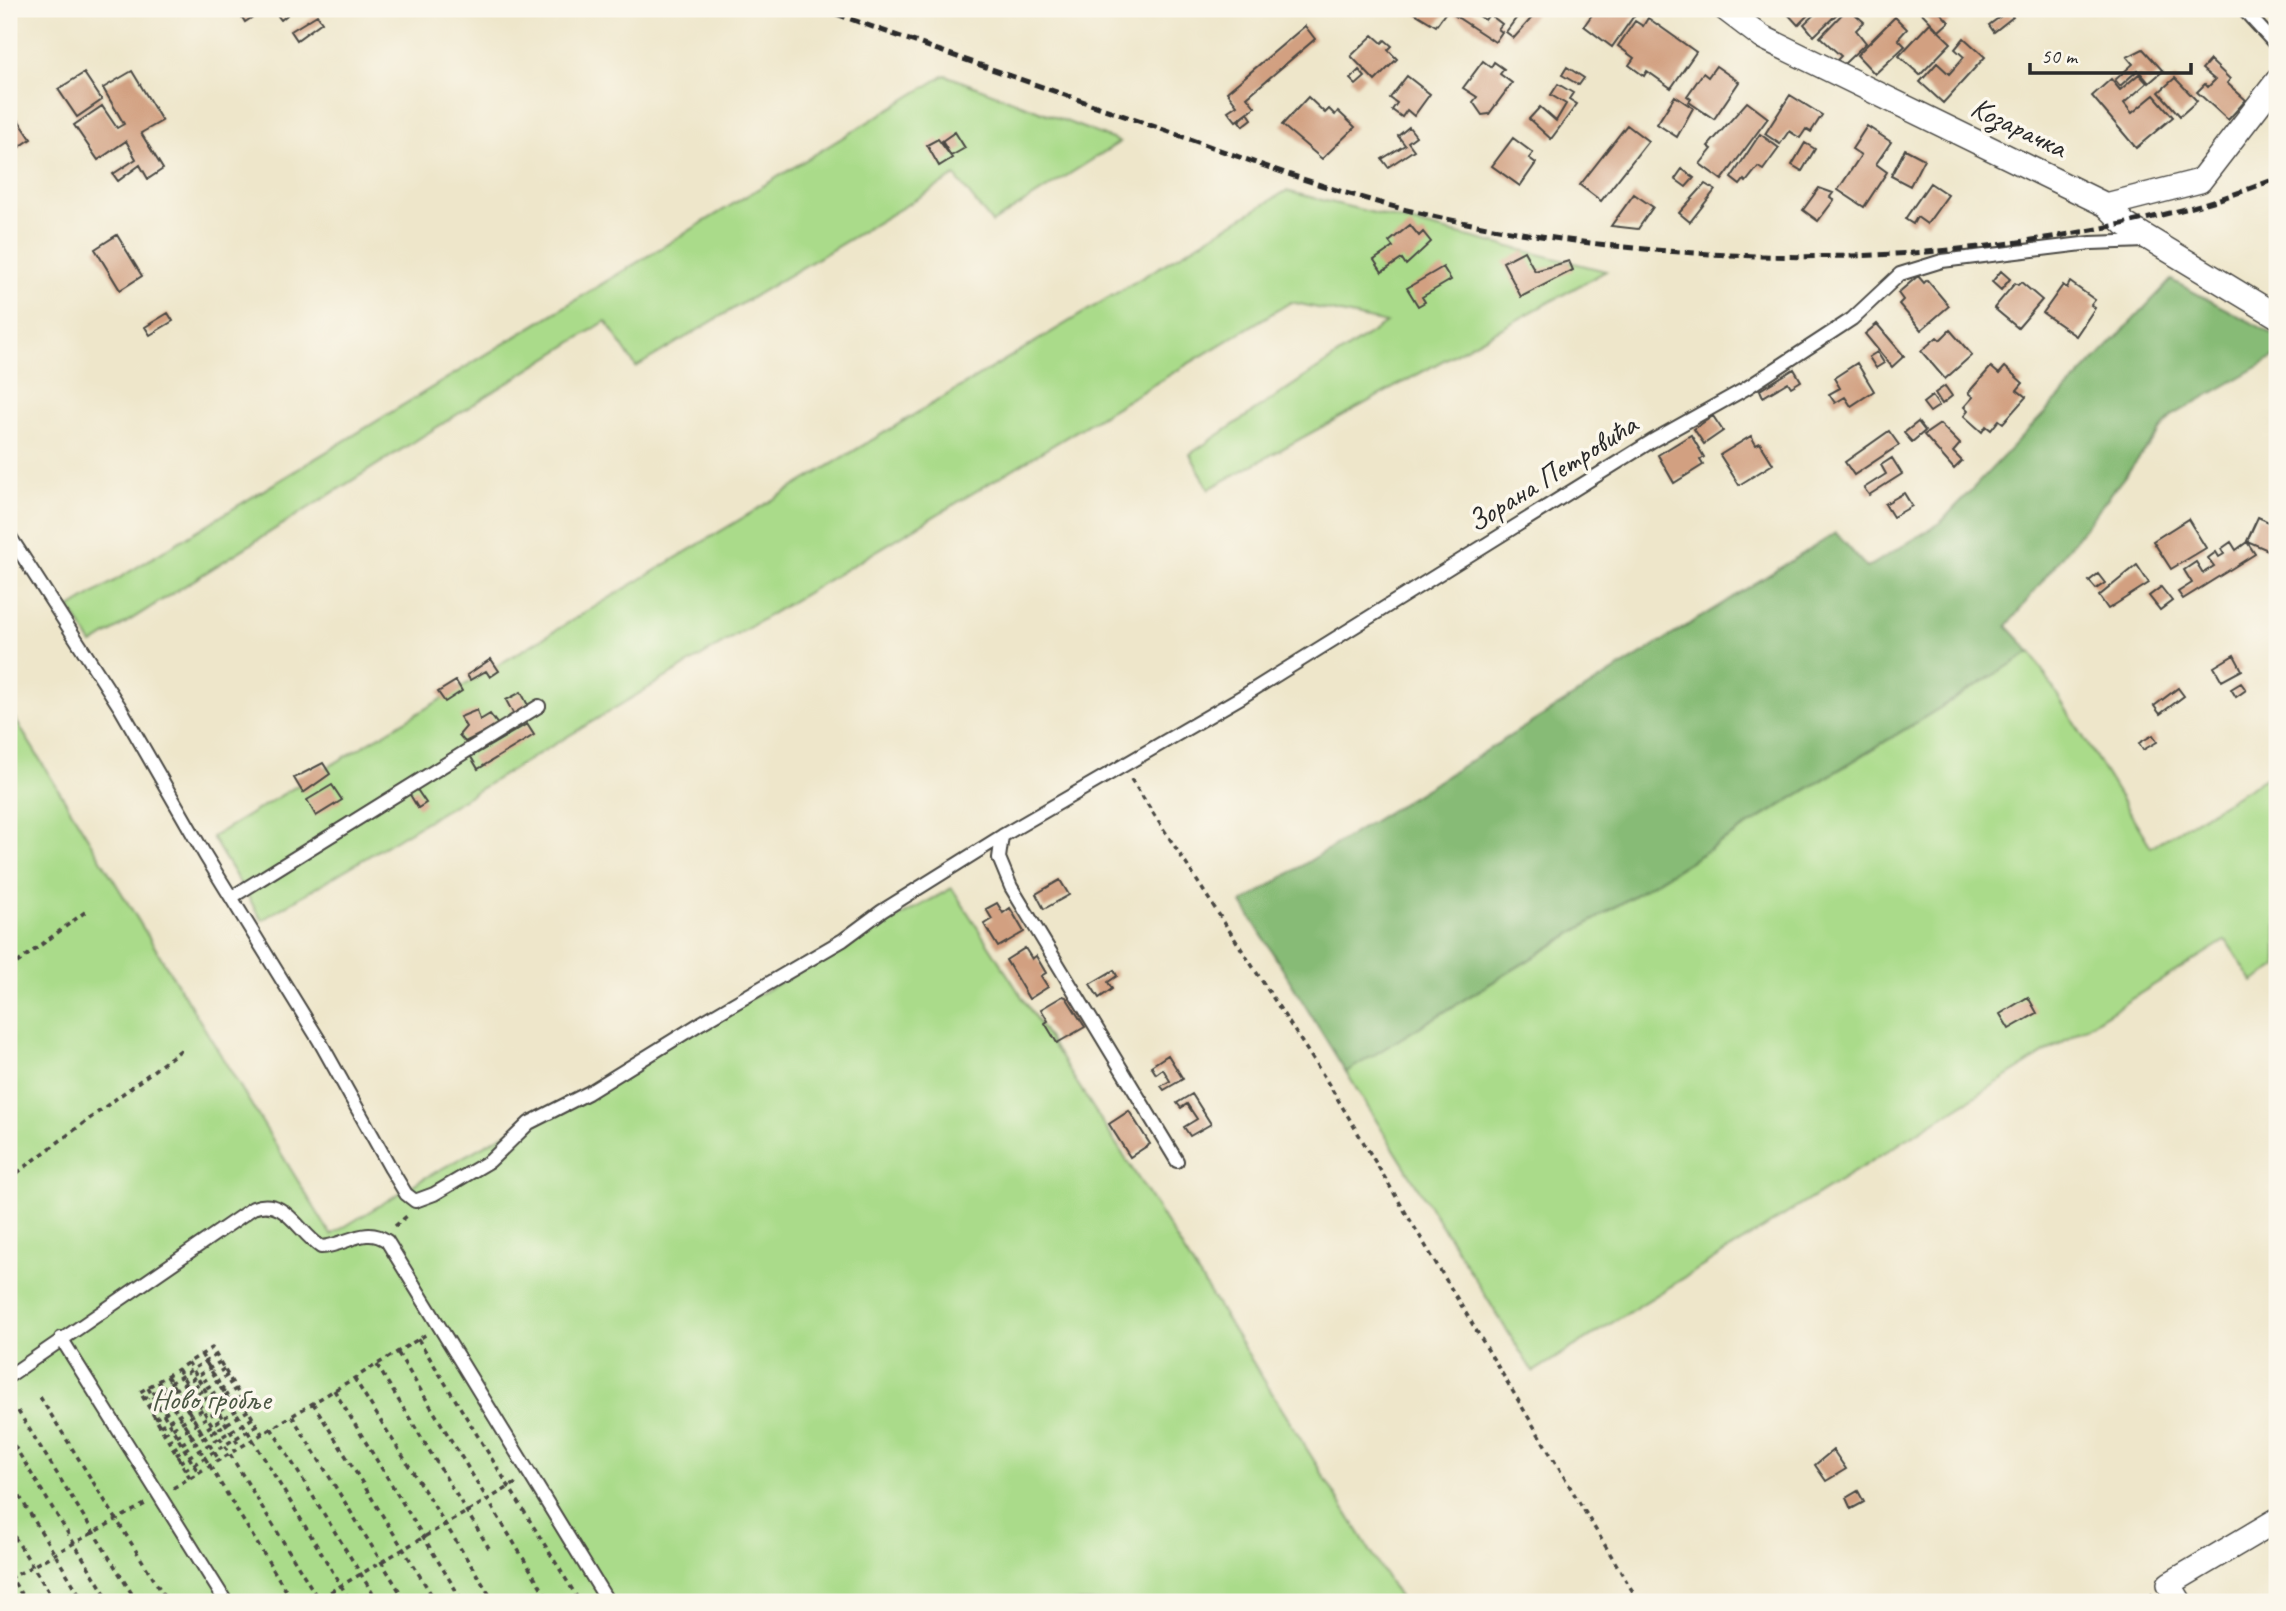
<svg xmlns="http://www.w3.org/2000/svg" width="2286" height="1611" viewBox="0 0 2286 1611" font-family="Caveat,sans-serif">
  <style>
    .green { fill: #aadb8a; stroke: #6a835a; stroke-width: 2 }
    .forest { fill: #87bb76; stroke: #597350; stroke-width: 2 }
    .building { fill: #d2a081 }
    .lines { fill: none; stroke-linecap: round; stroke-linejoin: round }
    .lane-casing { stroke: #484743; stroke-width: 16 }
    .street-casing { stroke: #484743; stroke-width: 26 }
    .path { stroke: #484743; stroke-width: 3.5; stroke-dasharray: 5 5; stroke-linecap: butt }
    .lane { stroke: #fff; stroke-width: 12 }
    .street { stroke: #fff; stroke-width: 23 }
    .rail { stroke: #2b2b2b; stroke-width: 5; stroke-dasharray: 10 5; stroke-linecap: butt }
    .labels { text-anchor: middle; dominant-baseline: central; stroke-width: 7; stroke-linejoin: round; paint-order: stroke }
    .street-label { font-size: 30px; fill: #2b2b2b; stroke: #fbf7ec }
    .park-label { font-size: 30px; fill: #4b5743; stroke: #fbf7ec }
  </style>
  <rect width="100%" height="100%" fill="#fbf7ec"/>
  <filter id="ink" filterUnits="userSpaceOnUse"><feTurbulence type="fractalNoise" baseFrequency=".0143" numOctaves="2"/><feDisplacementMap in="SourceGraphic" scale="14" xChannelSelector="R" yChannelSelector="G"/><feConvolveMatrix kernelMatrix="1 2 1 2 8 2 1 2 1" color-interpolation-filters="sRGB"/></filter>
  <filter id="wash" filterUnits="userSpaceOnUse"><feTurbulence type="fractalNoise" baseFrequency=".00686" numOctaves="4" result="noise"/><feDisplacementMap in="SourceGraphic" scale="28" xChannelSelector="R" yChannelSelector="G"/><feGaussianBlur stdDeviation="1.57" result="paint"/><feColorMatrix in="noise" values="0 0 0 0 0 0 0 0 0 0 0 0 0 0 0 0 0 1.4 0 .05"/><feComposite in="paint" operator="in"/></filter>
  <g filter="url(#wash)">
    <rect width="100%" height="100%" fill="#eee6ca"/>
    <!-- green -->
    <path class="green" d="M945,75L1120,142L992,223L955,176L636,367L606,321L92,644L70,608Z
      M1286,191L1606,271L1209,489L1190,454L1386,323L1291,302L262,920L212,837Z
      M2031,652L2151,847L2277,771V967L2253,982L2226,940L1533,1372L1346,1072Z
      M9,709L331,1235L421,1180L952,888L1147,1192L1402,1602H9Z"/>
    <!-- forest -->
    <path class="forest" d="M2171,280L2277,336V356L2172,416L2007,626L2031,652L1346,1072L1242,903L1836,533L1867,568L1940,523Z"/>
    <g id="blocks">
      <!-- building -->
      <path class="building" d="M237,9H265L245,22Z
        M273,9H283L287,15L281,20Z
        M1408,9H1448L1436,26Z
        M1459,9H1470L1485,20L1493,9L1497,12L1493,17L1502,24L1498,29L1502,32L1495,42L1454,15Z
        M1523,9L1536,13L1514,38L1506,32Z
        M1596,9H1637L1638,10L1612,47L1584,26Z
        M1791,9H1814L1798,25L1787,13Z
        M1820,9H1842L1814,36L1804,24Z
        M1847,9H1862L1856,15L1864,22L1856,30L1866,43L1844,64L1837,60L1841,56L1820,37Z
        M1918,9H1937L1949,22L1939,31Z
        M2008,11L2013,17L1994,32L1989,25Z
        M317,15L322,22L297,40L291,31Z
        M1895,17L1907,29L1898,39L1905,46L1875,74L1857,55Z
        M1648,18L1696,52L1671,88L1647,71L1644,76L1629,65L1634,58L1618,46L1635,21L1643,26Z
        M1930,23L1951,43L1920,75L1899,56Z
        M1305,26L1315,39L1247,97L1255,107L1236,121L1228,111L1237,105L1227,92Z
        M1373,35L1382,43L1385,40L1392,46L1388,50L1397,59L1375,81L1351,56Z
        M1964,38L1985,57L1943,103L1920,82L1937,63L1949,74L1964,57L1955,49Z
        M2143,49L2163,71L2149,83L2138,70L2120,86L2115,80L2133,64L2127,57Z
        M2210,60L2230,79L2227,83L2246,100L2228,120L2197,92L2205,84L2208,87L2215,80L2202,69Z
        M1483,61L1491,67L1494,62L1504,69L1500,74L1512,83L1489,114L1482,115L1473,102L1477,97L1463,88Z
        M1716,66L1739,82L1714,119L1689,102L1691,99L1687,96L1703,73L1708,77Z
        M1567,67L1584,78L1579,85L1562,75Z
        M1359,70L1365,77L1356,85L1350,79Z
        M132,71L162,121L141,133L163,169L148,179L140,165L118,181L113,174L136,159L126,141L98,160L74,125L102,106L117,128L124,124L103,88Z
        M84,73L102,100L77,117L58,89Z
        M2139,74L2147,83L2124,103L2132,113L2154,95L2173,117L2136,148L2092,96L2111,79L2120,90Z
        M1407,76L1430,94L1414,116L1407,110L1402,117L1392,110L1397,103L1390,98Z
        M2175,78L2197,101L2180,116L2159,92Z
        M1558,84L1573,93L1569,99L1577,104L1551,139L1529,119L1540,107L1556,121L1566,104L1551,95Z
        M1790,95L1822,115L1811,132L1806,129L1800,138L1789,131L1780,144L1765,134Z
        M1675,96L1693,108L1677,137L1657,124Z
        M1308,97L1325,113L1329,109L1335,115L1338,111L1355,127L1322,159L1282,125Z
        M1747,102L1768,118L1722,180L1700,164L1712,149L1708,146Z
        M9,106L31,139L9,154Z
        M1248,113L1252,119L1243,126L1239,121Z
        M1627,125L1648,141L1601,201L1580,185Z
        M1867,126L1891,142L1876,164L1887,172L1864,207L1838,190L1861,155L1852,149Z
        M1409,127L1416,136L1408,142L1414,150L1388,167L1382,159L1405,145L1398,136Z
        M955,132L965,148L951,156L942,141Z
        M1760,134L1779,148L1763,170L1758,167L1746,182L1744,180L1740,185L1731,178Z
        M1513,138L1533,153L1529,158L1536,163L1520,186L1492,166Z
        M938,139L952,158L939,166L927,145Z
        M1805,143L1815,149L1802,171L1792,165Z
        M1905,149L1924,159L1910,186L1891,176Z
        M1682,169L1694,178L1686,187L1675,179Z
        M1930,183L1948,195L1927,224L1917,217L1913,224L1905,219Z
        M1705,184L1715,190L1690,222L1679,213Z
        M1819,188L1833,193L1830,197L1834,200L1818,221L1803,210Z
        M1634,194L1653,207L1638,229L1611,226Z
        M1410,225L1419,236L1423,232L1431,242L1406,265L1402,259L1382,272L1374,260L1393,247L1389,242Z
        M117,235L142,276L120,290L95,249Z
        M1524,251L1535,271L1569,261L1573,270L1521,297L1503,262Z
        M1443,267L1451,280L1422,297L1425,302L1418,306L1407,288Z
        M2001,271L2010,279L2001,290L1992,282Z
        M1918,276L1924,283L1927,280L1949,306L1921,330L1899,304L1903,300L1898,293Z
        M2021,282L2042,300L2018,328L1994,308L2015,283L2018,285Z
        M2070,282L2095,300L2091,305L2095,308L2076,336L2043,313L2063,285L2067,288Z
        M168,313L173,321L150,335L145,327Z
        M1877,324L1904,356L1892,367L1865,334Z
        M1950,330L1972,355L1945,379L1921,351L1937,337L1940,340Z
        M1877,352L1884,363L1876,368L1869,357Z
        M1857,363L1874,391L1851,406L1845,397L1835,403L1829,394L1840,388L1834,378Z
        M1991,367L1999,374L2005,367L2023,383L2017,390L2026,397L2003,423L1999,420L1991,430L1986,426L1982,432L1964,416L1968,411L1964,407L1973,397L1968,393Z
        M1794,369L1801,381L1791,387L1788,382L1763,397L1760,390Z
        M1945,386L1952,396L1942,404L1935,393Z
        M1932,396L1939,406L1930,412L1923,403Z
        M1713,416L1723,431L1704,444L1694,429Z
        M1918,422L1925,431L1912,442L1904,433Z
        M1940,424L1960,444L1953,452L1962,461L1954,469L1924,435Z
        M1889,431L1899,445L1854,475L1845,462Z
        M1691,435L1704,457L1700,460L1703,465L1674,483L1658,455Z
        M1751,436L1756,445L1760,443L1773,464L1739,485L1720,455Z
        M1892,458L1902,474L1869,495L1864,488L1886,474L1881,465Z
        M1904,493L1912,506L1893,517L1885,504Z
        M2258,517L2275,525L2277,520V554L2247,541Z
        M2188,519L2206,548L2171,569L2153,541Z
        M2231,542L2236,550L2247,542L2255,554L2183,599L2178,592L2192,583L2184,570L2196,562L2203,573L2214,566L2208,558L2216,552L2219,557L2224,554L2221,549Z
        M2137,565L2149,583L2108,609L2099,596Z
        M2098,574L2105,583L2096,589L2089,581Z
        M2161,587L2172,601L2160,610L2149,596Z
        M2234,655L2242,670L2222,681L2214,667Z
        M491,659L499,671L490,677L486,671L470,680L467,675Z
        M456,681L462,691L445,702L438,692Z
        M2241,683L2246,690L2236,697L2231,689Z
        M2178,688L2184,696L2160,714L2154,706Z
        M521,692L530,709L515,717L506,700Z
        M477,710L480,720L490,714L498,725L465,742L459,735L466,727L460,717Z
        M527,724L534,735L478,769L471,757Z
        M2153,735L2157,742L2143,750L2139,743Z
        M323,763L330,774L303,793L294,778Z
        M332,785L342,800L316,816L307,800Z
        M416,788L426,803L418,808L409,793Z
        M1060,880L1069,895L1044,909L1036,894Z
        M997,903L1003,913L1010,908L1024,932L998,947L984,924L992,919L986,909Z
        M1025,948L1032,959L1036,956L1046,973L1041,976L1048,987L1029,999L1006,960Z
        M1114,970L1117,976L1108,982L1112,989L1099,998L1090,984Z
        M1063,996L1066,997L1085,1027L1057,1043L1045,1023L1048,1021L1041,1009Z
        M2028,997L2037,1013L2009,1029L2000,1014Z
        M1168,1055L1183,1079L1164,1090L1161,1086L1170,1081L1163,1069L1156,1074L1151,1066Z
        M1192,1094L1211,1124L1190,1136L1184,1127L1197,1119L1187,1104L1181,1108L1177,1103Z
        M1129,1111L1150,1144L1130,1157L1109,1124Z
        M1833,1450L1846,1469L1826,1481L1815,1465Z
        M1858,1491L1864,1502L1851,1509L1846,1498Z"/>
    </g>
  </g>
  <g filter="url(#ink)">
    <use href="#blocks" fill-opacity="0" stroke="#484743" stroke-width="2"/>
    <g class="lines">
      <defs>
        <path id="lane" d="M2243,9L2277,46
          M9,535L121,709L205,855L319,1040L391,1169L406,1194L415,1201L434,1194L490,1161L529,1123L588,1093L701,1023L843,940L882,911L1002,836L1243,696L1652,441L1745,389L1852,319L1900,274L1942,261L2091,243L2146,241
          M1002,836L999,858L1011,887L1177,1161
          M232,897L539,706
          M61,1338L226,1602
          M9,1376L253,1208C285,1196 297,1231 321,1247C345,1246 365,1225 387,1241L608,1602"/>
        <path id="street" d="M1725,9L1762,37L2106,205L2125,224L2277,316
          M2106,205L2200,181L2277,81
          M2180,1602L2169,1584L2277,1520"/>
      </defs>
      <!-- lane casing -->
      <use href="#lane" class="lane-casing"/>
      <!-- street casing -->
      <use href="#street" class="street-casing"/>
      <!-- path -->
      <path class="path" d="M1131,779L1325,1078L1639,1602
        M9,969L89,909
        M9,1179L185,1047
        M395,1226L408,1215
        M418,1339L580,1602
        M398,1353L550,1602
        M201,1354L351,1602
        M188,1362L240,1447
        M377,1365L489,1548
        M178,1369L320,1602
        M167,1376L219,1460
        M354,1378L494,1602
        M158,1381L293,1602
        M148,1388L198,1472
        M334,1390L463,1602
        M40,1397L168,1602
        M144,1399L216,1355
        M313,1403L436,1602
        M148,1406L220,1362
        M18,1411L137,1602
        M151,1412L224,1369
        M292,1416L406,1602
        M155,1419L228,1375
        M160,1426L232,1382
        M271,1428L378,1602
        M164,1433L236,1389
        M9,1437L110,1602
        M168,1441L241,1397
        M173,1449L245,1405
        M176,1455L249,1410
        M180,1462L253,1418
        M185,1470L257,1425
        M190,1478L140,1392L212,1348L262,1434
        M9,1479L84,1602
        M173,1488L427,1334
        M9,1528L55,1602
        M9,1574L26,1602
        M9,1579L145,1504
        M313,1602L516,1483
        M2140,1602L2153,1594"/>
      <!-- lane -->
      <use href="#lane" class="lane"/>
      <!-- street -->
      <use href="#street" class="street"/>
      <!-- rail -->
      <path class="rail" d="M822,9C941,51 1059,93 1178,135C1262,165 1349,198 1437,217C1648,262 1868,271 2081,232C2147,220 2215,204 2277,178"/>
    </g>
  </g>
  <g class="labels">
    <!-- street labels -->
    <g class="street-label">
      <text transform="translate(2019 127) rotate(26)">Козарачка</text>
      <text transform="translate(1552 473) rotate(-32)">Зорана Петровића</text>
    </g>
    <!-- park labels -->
    <g class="park-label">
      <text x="211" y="1399">Ново гробље</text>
    </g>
  </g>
  <!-- margin -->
  <rect width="2286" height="1611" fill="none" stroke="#fbf7ec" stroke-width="35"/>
  <!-- scale -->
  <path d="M2030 63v10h161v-10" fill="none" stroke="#2b2b2b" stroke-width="3.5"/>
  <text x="2041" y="63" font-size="21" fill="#2b2b2b" stroke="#fbf7ec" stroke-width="5" paint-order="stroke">50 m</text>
</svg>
